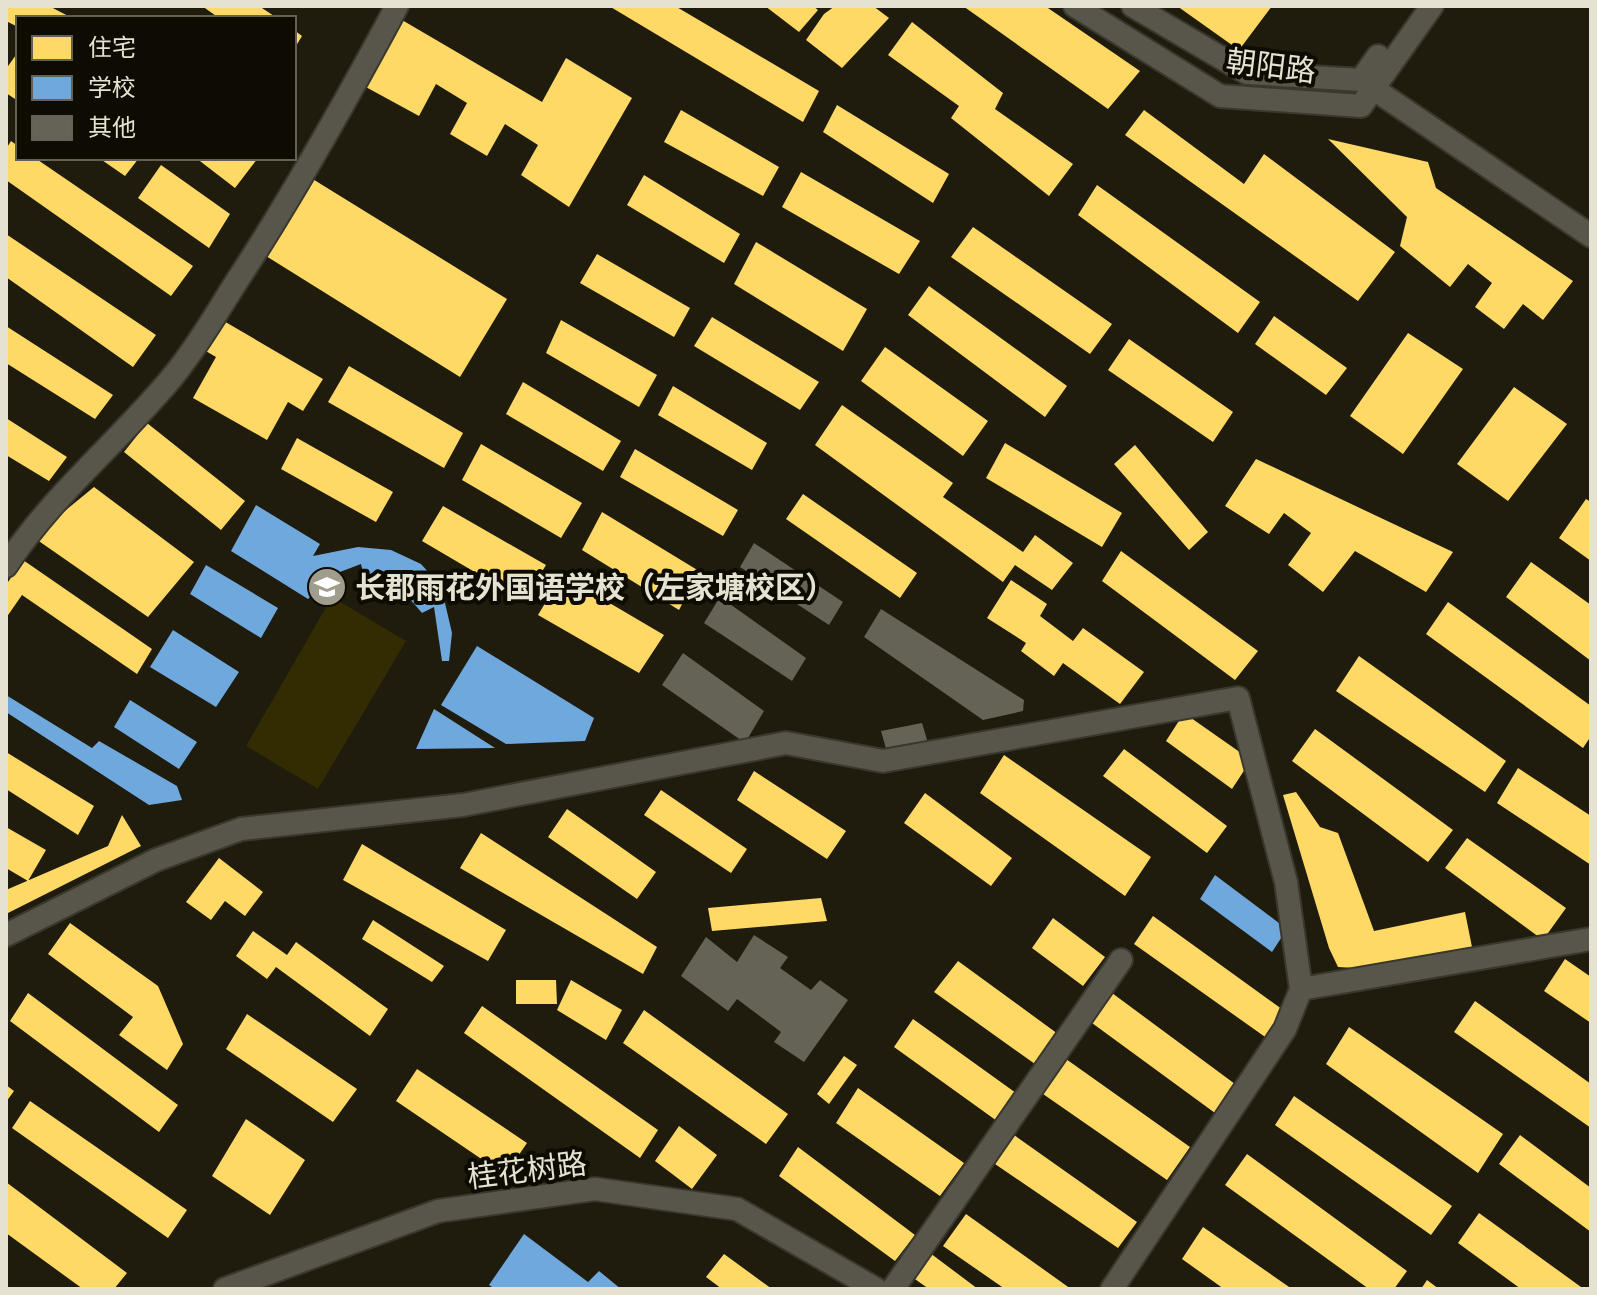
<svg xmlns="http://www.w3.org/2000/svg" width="1597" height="1295" viewBox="0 0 1597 1295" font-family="Figtree,'Noto Sans SC',sans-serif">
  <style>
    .pitch { fill: #332b02 }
    .homes { fill: #ffd966 }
    .schools { fill: #6fa8dc }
    .building { fill: #656356 }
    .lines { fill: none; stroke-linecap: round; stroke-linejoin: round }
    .minor-casing { stroke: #3a372d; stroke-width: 26 }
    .minor { stroke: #58564b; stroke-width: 22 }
    .labels { text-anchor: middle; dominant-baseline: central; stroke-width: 8; stroke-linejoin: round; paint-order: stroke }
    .street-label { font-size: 30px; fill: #e5e2d2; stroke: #0d0b02 }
    .poi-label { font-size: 30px; font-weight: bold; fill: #e5e2d2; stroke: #0d0b02; text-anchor: start }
  </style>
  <rect width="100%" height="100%" fill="#1f1c0d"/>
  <!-- pitch -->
  <path class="pitch" d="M332,597L406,641L318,789L246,746Z"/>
  <!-- homes -->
  <path class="homes" d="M6,6H49L72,18H18V27L6,21Z
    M202,6H259L277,18H219Z
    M609,6H675L819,91L803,122Z
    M765,6H813L818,10L799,32Z
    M835,6H873L889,18L842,68L806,40L824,14Z
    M963,6H1045L1140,71L1108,109Z
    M1177,6H1272L1239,50Z
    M402,20L542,102L566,58L632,98L569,207L521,175L538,145L505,124L487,156L450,134L467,103L436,84L419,116L364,86Z
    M912,22L1003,93L995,109L1073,164L1049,196L951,118L959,106L888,55Z
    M294,30L302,36L294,49Z
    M18,52V101L6,93V69Z
    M837,105L949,174L933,203L823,132Z
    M681,110L779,167L763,196L664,142Z
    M1144,110L1244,184L1264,154L1395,252L1358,301L1125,135Z
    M1328,139L1428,162L1436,188L1573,281L1543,320L1523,304L1504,329L1475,307L1492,283L1468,264L1450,287L1400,246L1407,217Z
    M11,141L18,146V158H35L193,266L171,296L6,180V149Z
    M99,158H139L125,176Z
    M196,158H258L235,188Z
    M161,165L230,214L209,248L138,198Z
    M801,172L920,241L899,274L782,207Z
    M644,175L740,234L724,263L627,205Z
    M311,178L507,299L460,377L266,256Z
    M1097,185L1260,302L1238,333L1078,215Z
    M973,227L1112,324L1090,354L951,257Z
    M6,234L156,335L133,367L6,277Z
    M756,242L867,309L843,351L734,284Z
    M597,254L690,308L674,337L580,283Z
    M929,286L1067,386L1045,417L908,315Z
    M1274,316L1347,368L1326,395L1255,344Z
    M712,317L819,382L800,410L694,346Z
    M222,320L323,379L303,411L288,402L267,440L193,398L216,357L204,350Z
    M561,320L657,375L639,407L546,353Z
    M6,326L113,395L95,419L6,363Z
    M1408,333L1463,369L1403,454L1350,416Z
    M1129,339L1233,412L1213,442L1108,370Z
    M885,347L988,421L963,456L861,381Z
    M349,366L463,433L444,468L328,402Z
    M523,382L621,441L603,471L506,414Z
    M673,386L767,443L752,470L658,415Z
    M1514,387L1567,424L1508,501L1457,464Z
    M842,405L953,483L943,497L1023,552L1035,535L1073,563L1052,590L1015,565L1003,582L815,445Z
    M6,418L67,457L49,481L6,455Z
    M147,423L245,501L221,530L124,452Z
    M297,438L393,492L376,522L281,469Z
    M1005,443L1122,513L1102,547L986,478Z
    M481,444L582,503L561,538L462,480Z
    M1135,445L1208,532L1189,550L1114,464Z
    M635,449L738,510L723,536L620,477Z
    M1256,459L1453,552L1426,592L1355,551L1323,592L1288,565L1311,533L1284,513L1269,534L1225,506Z
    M94,487L194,562L148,617L33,537Z
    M803,494L917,573L900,598L786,519Z
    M1586,499L1591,502V561L1559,538Z
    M443,506L546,565L524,601L422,541Z
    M602,512L699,571L679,610L582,550Z
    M1121,551L1258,651L1235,680L1102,581Z
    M23,560L152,649L137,674L22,595L6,618V585Z
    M1531,562L1591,605V661L1506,597Z
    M562,575L664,635L639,673L538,615Z
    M1011,580L1047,604L1040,616L1073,641L1083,628L1144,672L1120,704L1063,663L1054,676L1021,651L1026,643L987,618Z
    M1448,602L1591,706V736L1583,748L1426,634Z
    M1359,656L1506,761L1485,792L1336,691Z
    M1184,713L1251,760L1232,789L1166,741Z
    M1315,729L1453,830L1428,862L1292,761Z
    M1124,749L1227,826L1207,853L1103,776Z
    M6,752L94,806L78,835L6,789Z
    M1004,755L1151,857L1125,896L980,793Z
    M1518,768L1591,816V865L1497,803Z
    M754,771L846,831L827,859L737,800Z
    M661,790L747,849L731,873L644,815Z
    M1296,792L1320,827L1338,833L1374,931L1465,912L1472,947L1355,968L1338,967L1329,948L1283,795Z
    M925,793L1012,858L991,886L904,823Z
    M567,809L656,872L637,899L548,837Z
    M122,815L141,846L6,914V890L108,846Z
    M6,827L46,850L28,881L6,868Z
    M481,833L657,947L643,974L460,868Z
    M1467,838L1566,908L1543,940L1445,868Z
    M362,844L506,930L488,961L343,880Z
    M219,858L263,892L245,916L225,901L211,920L186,902Z
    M821,898L827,921L712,931L708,908Z
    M1153,916L1286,1012L1268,1039L1134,944Z
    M1053,918L1105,957L1083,986L1032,948Z
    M373,920L444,966L432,982L362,939Z
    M70,923L158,986L183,1044L167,1070L119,1035L133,1017L48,954Z
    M253,931L287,955L296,942L388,1009L370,1036L276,967L267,979L236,956Z
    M1565,959L1591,977V1023L1544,991Z
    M958,961L1058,1034L1035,1064L934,992Z
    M516,980H556L557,1004H516Z
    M571,980L622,1010L606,1040L557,1010Z
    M28,993L178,1105L159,1132L10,1021Z
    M1112,993L1235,1084L1215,1113L1092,1023Z
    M1475,1001L1591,1084V1128L1454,1032Z
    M482,1006L658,1130L640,1158L464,1033Z
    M644,1010L788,1114L766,1144L623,1043Z
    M247,1014L357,1089L333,1122L226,1049Z
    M913,1019L1016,1093L997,1121L894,1047Z
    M1349,1027L1503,1134L1478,1173L1326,1064Z
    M844,1056L857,1065L829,1104L817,1094Z
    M1066,1059L1190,1147L1167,1180L1043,1094Z
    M417,1069L527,1143L505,1175L396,1101Z
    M6,1085L14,1091L6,1102Z
    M858,1088L964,1163L940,1196L836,1123Z
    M1294,1096L1452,1206L1431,1235L1275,1125Z
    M30,1101L187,1210L168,1238L12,1128Z
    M246,1119L305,1160L270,1215L212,1176Z
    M679,1126L717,1155L692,1189L655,1161Z
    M1014,1135L1137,1222L1118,1248L995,1164Z
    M1520,1135L1591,1188V1232L1499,1164Z
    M798,1147L915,1235L895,1261L779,1176Z
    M1247,1154L1407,1271L1394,1289H1369L1225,1185Z
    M6,1182L127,1273L114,1289H83L6,1233Z
    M1479,1213L1581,1287L1579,1289H1521L1458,1243Z
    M966,1214L1071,1289H1005L943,1246Z
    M1203,1227L1292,1289H1224L1182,1259Z
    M930,1253L978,1289H929L912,1277Z
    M724,1254L772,1289H722L706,1277Z
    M1427,1280L1439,1289H1421Z"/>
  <!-- schools -->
  <path class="schools" d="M256,505L320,544L313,556L358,547L391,550L421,564L441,586L452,633L449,661H442L434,607L422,613L403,591L384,581H365L361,564L332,575L308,599L231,551Z
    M206,565L278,608L261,638L190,594Z
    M173,630L239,672L216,707L150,667Z
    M477,646L594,718L585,741L506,744L441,705Z
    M6,695L92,748L99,741L177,786L182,800L149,805L6,712Z
    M130,700L197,742L179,769L114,727Z
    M434,709L495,748L416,749Z
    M1215,875L1287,929L1272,952L1200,899Z
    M524,1234L588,1282L599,1271L621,1289H495L489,1285Z"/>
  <!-- building -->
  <path class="building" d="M754,543L843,602L829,625L740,567Z
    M720,597L806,658L792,681L704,623Z
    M881,609L1024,700L1023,711L983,720L864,637Z
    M683,653L764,711L745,743L662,685Z
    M922,723L928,743L887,752L881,731Z
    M754,935L788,957L780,968L811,990L820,980L848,1000L804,1062L774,1042L781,1032L737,999L728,1011L681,976L706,937L737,962Z"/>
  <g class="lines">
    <defs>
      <path id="minor" d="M1075,6L1220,96L1361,106L1432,6
        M1133,6L1247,73L1361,80L1378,56
        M1362,81L1591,236
        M6,566C53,494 120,441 174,375C197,347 216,314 235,284C294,194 346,101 397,6
        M6,935L156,860L241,829L463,805L786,743L883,761L1238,698L1286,882L1301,989L1285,1029L1112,1289
        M1301,989L1591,939
        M225,1289L438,1211L595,1189L737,1209L876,1289
        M893,1289L1121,960"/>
    </defs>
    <!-- minor casing -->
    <use href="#minor" class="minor-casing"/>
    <!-- minor -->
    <use href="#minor" class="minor"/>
  </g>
  <!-- icons -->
  <defs>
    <symbol id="school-disc" viewBox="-11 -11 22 22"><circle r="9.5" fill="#a09d8d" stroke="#0d0b02"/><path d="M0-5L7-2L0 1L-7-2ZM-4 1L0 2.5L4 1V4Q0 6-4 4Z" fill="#fff"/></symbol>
  </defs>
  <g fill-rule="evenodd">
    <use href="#school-disc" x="305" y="565" width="44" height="44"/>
  </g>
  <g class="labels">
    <!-- street labels -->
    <g class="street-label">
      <text transform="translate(1271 66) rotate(7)">朝阳路</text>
      <text transform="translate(527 1170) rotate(-7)">桂花树路</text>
    </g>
    <!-- poi labels -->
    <g class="poi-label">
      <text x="355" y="587">长郡雨花外国语学校（左家塘校区）</text>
    </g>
  </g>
  <!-- border -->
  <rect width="1597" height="1295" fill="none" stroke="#e5e2d2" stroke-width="16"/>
  <!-- legend -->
  <rect x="16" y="16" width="280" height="144" fill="#0d0b02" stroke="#636155" stroke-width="2"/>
  <rect x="32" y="36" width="40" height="24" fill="#ffd966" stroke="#636155" stroke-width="2"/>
  <text x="88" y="56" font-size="24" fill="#e5e2d2">住宅</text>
  <rect x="32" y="76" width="40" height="24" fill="#6fa8dc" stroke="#636155" stroke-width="2"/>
  <text x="88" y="96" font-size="24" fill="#e5e2d2">学校</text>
  <rect x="32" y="116" width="40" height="24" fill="#656356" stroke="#636155" stroke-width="2"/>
  <text x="88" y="136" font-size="24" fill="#e5e2d2">其他</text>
</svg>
